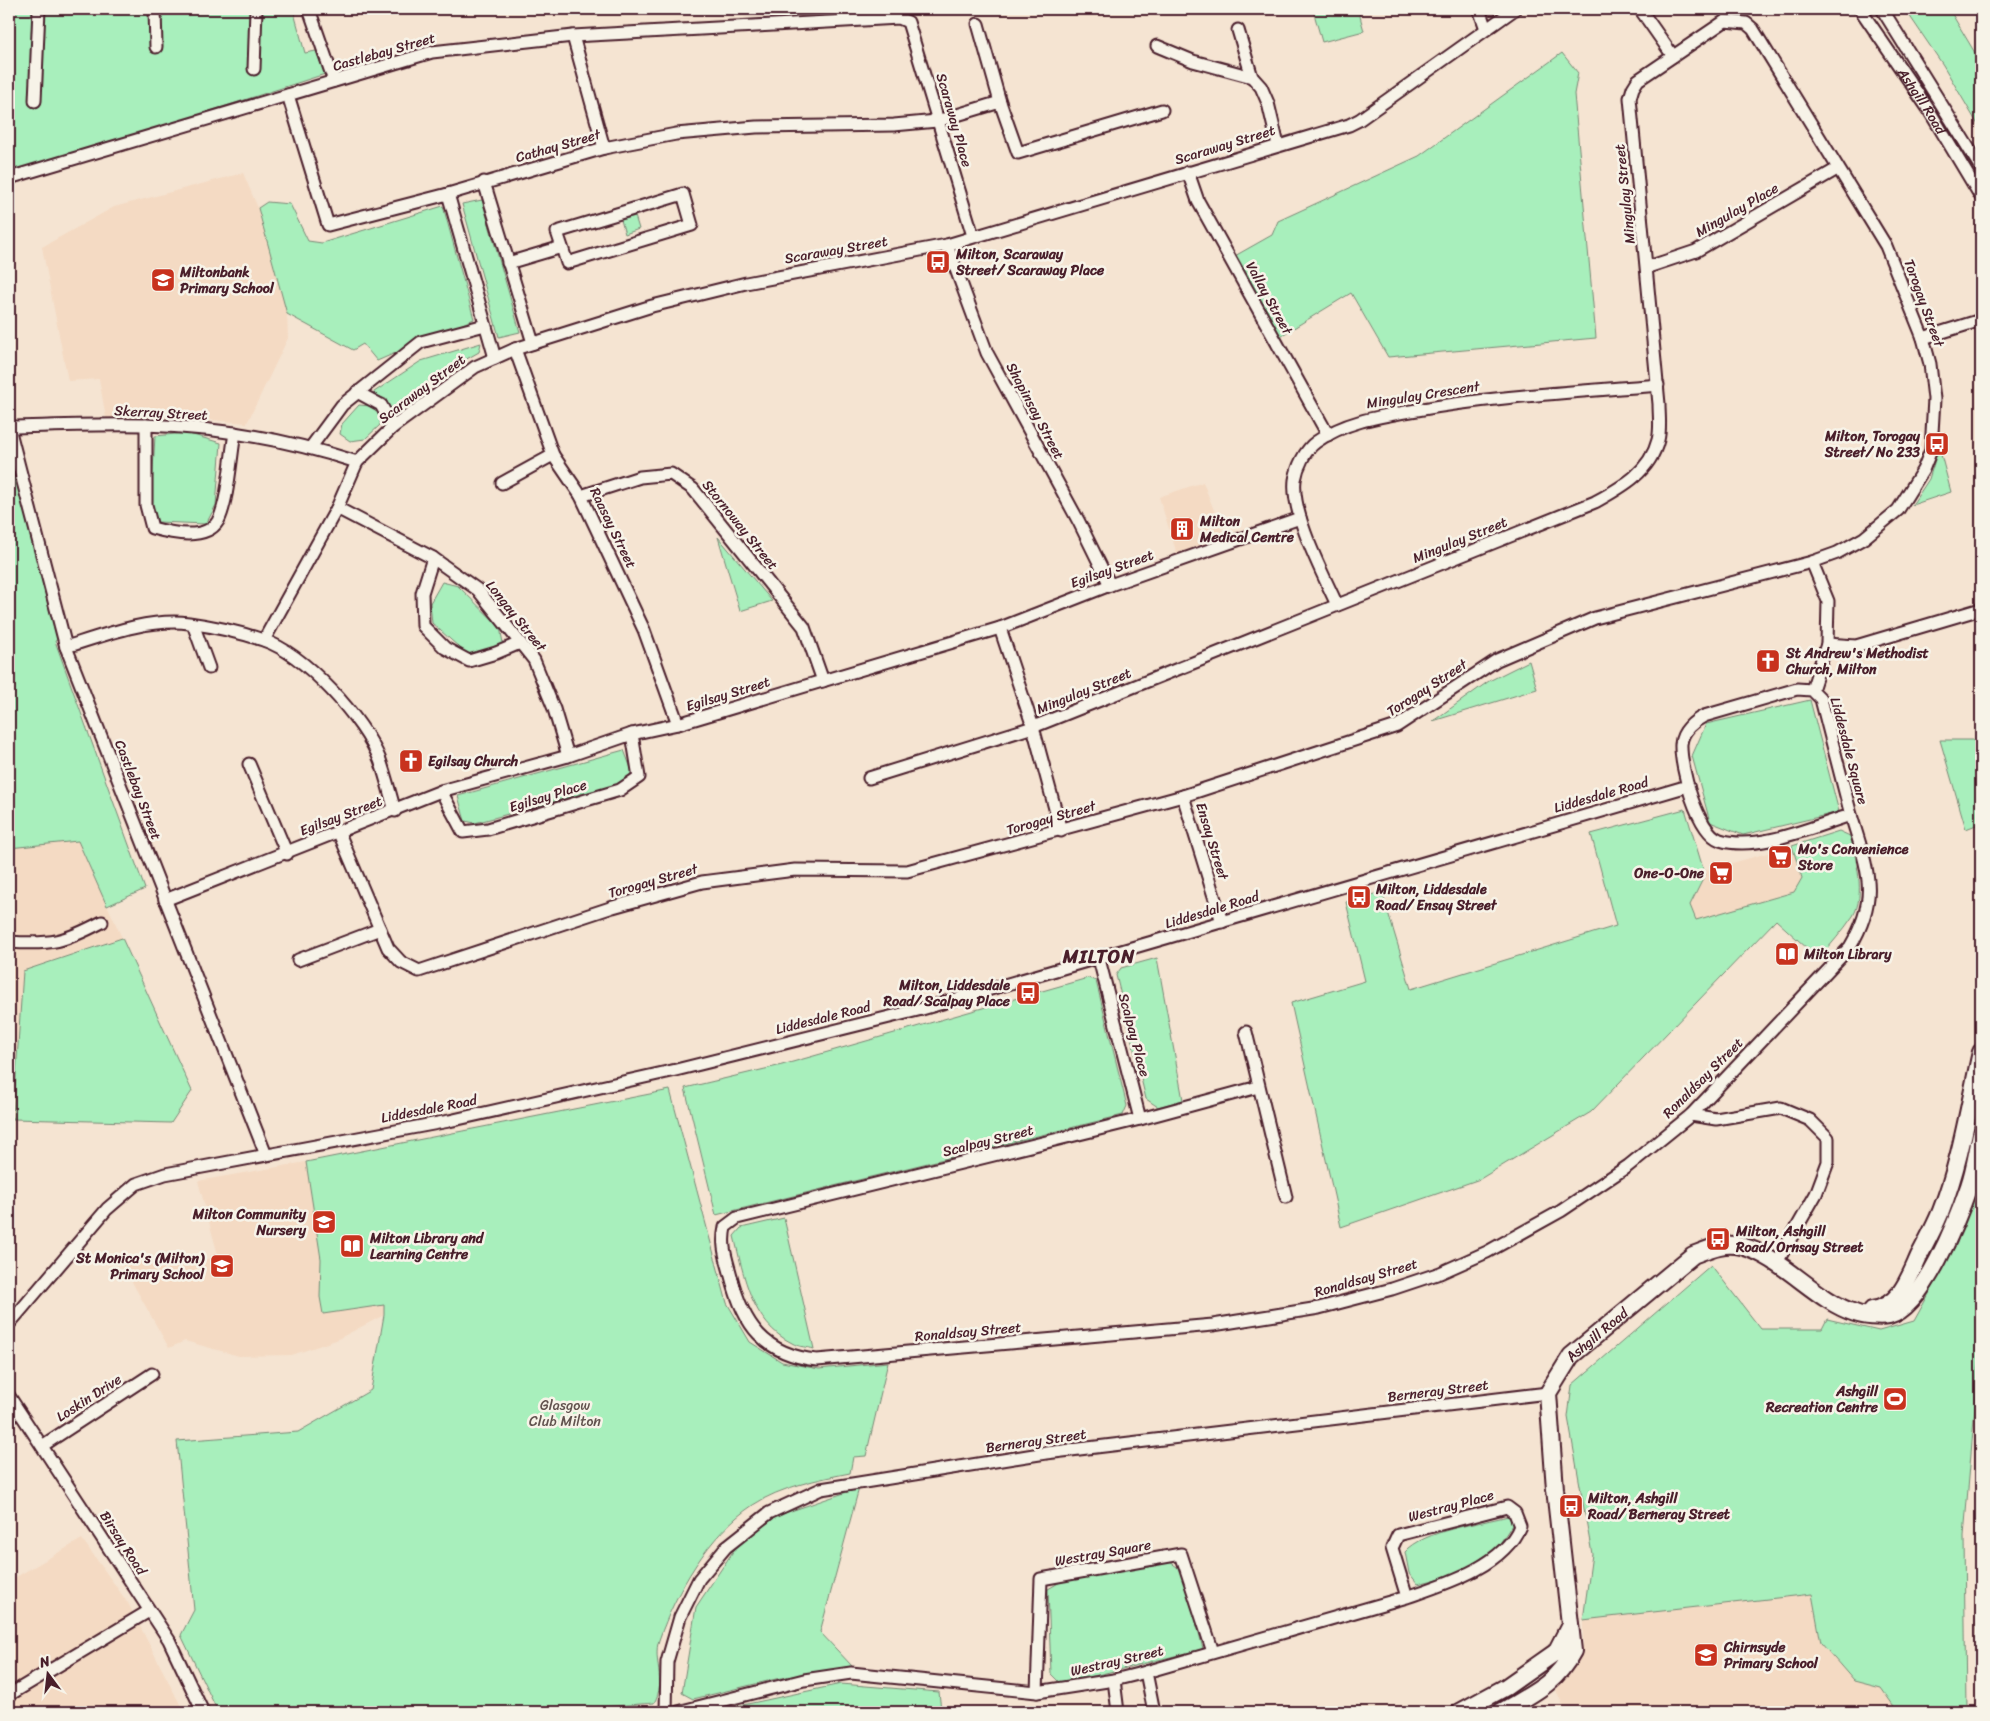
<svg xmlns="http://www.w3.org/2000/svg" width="1990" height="1721" viewBox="0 0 1990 1721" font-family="Sriracha,sans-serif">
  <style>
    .built { fill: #f4dac3 }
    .green { fill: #a8efbc; stroke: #798774 }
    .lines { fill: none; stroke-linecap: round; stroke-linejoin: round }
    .street-casing { stroke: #4a1f2b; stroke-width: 15 }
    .secondary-casing { stroke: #4a1f2b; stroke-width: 20 }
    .street { stroke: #f7f3e8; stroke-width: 11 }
    .secondary { stroke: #f7f3e8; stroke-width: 16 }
    .rail-casing { stroke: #4a1f2b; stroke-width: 5 }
    .rail { stroke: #f7f3e8; stroke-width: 3; stroke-dasharray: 9; stroke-linecap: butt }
    .labels { text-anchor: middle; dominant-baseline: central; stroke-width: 5; stroke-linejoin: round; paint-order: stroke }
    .street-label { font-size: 14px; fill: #4a1f2b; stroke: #f7f3e8 }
    .poi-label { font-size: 14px; font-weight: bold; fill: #4a1f2b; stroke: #f7f3e8; text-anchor: start }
    .park-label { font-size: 14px; fill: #62534f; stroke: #f7f3e8 }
    .district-label { font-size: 19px; font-weight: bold; letter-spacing: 1px; fill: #4a1f2b; stroke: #f7f3e8 }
  </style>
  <rect width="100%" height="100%" fill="#f5e4d2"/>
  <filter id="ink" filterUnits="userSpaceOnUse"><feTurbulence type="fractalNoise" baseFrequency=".02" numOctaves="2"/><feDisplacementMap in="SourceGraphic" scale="10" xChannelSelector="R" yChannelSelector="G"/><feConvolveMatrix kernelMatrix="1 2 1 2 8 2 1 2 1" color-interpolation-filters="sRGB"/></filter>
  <g filter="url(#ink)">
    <!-- built -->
    <path class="built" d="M243,173L258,208L287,314L288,338L247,423L176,417L106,418L99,379L68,381L42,247L114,207Z
      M1203,482L1224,536L1177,554L1159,497Z
      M78,840L122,938L23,971L9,1169V848Z
      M1792,846L1802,879L1794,892L1696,920L1690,905L1705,875L1704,871Z
      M306,1162L321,1259L320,1297L323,1314L384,1304V1315L336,1340L292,1355L239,1356L185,1341L169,1348L118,1257L219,1259L198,1181Z
      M82,1539L128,1603L184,1712H9V1581Z
      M1812,1594L1821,1643L1854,1681L1881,1688L1898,1712H1566L1556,1690L1578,1662L1583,1647V1620Z"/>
    <!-- green -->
    <path class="green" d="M9,9H293L305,53L316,51L325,74L77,154L9,173Z
      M1317,9H1358L1364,31L1322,42L1313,10Z
      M1905,9H1949L1981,63V130L1943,65Z
      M1562,53L1578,73L1574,94L1596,338L1388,357L1351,293L1279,337L1233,257L1272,235L1278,221L1419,156Z
      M482,200L520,332L499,337L462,204Z
      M267,202L290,204L308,241L322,243L443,206L474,319L377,361L363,344L353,350L287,314L258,208Z
      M635,216L639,229L625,234L621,220Z
      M481,343L479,352L433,378L391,413L386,399L371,394L421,361Z
      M359,405L371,406L381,412L380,425L365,439L350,441L340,434L342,424Z
      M9,416L69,633L55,641L145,889L107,906L78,841L9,848Z
      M186,433L221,443L216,505L206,524L158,522L151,504L155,436Z
      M1939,447L1951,492L1912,505L1929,479Z
      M718,537L772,601L740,611Z
      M442,582L458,586L500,627L503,643L491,650L469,656L432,623L430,603Z
      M1529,661L1537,689L1433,721L1489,681Z
      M1810,700L1839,812L1743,835L1710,822L1692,756L1706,724Z
      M1940,740H1981V823L1966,829Z
      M624,750L632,771L626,782L475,823L465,821L458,796Z
      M1685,809L1705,875L1690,905L1696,920L1794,892L1802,878L1792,846L1839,831L1850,836C1856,858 1866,895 1853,916C1843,931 1830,945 1819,959L1776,920L1591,1112L1480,1179L1341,1227L1291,1003L1365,981L1346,902L1382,892L1411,989L1616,926L1591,834Z
      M122,938L192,1091L171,1123L13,1119L23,971Z
      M1157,958L1183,1100L1158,1107L1146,1099L1116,975L1121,968Z
      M1088,978L1096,981L1127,1106L1123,1115L716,1215L685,1088L782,1065Z
      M670,1090L727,1303L750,1342L782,1362L819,1369L888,1362L866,1456L853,1457L850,1473C819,1479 780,1487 753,1505C709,1534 676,1591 659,1640C652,1660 667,1681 654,1703L534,1712H218L181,1635L194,1610L177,1441L298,1432L371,1390L384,1315V1305L323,1314L320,1297L321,1259L306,1162Z
      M1981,1156V1336L1964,1536L1966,1712H1898L1881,1688L1854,1681L1821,1643L1812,1594L1583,1620L1592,1554L1568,1417L1572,1385L1711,1265L1761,1329H1822L1827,1319L1879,1331L1914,1321L1957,1243Z
      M784,1218L814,1349C808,1347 798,1347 792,1343C751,1323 744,1276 734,1236L741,1228Z
      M859,1488L820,1632L852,1666L776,1679L693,1699L682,1693L696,1607L736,1547L776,1516Z
      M1508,1516L1514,1522L1497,1548L1457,1574L1418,1584L1409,1573L1405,1552C1424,1530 1479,1524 1508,1516Z
      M1170,1562L1184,1572L1203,1649L1061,1684L1051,1674L1048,1589L1062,1581Z
      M841,1684L939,1692L941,1710L710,1712Z"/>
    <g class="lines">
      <defs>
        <g id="street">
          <path d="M155,9L156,47"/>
          <path d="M309,9L334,81"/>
          <path d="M1479,9L1486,29"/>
          <path d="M1640,9L1673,56"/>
          <path id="s1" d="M1860,9L1927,107L1981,197"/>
          <path d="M1882,9L1981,168"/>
          <path d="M978,24L1000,102"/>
          <path d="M1238,30L1252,77"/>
          <path d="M573,36L604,148"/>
          <path d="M1157,46L1193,61L1252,77L1261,87L1268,103L1278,145"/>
          <path d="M254,69L256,9"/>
          <path d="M288,95L328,225L448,194L604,148L676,134L756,127L894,125L937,121L1000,102L1018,153L1162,110"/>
          <path d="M35,101L39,9"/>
          <path d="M1188,172L1198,201L1328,435"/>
          <path d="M9,178L432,52L573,36L899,18L908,22L973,236"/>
          <path d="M484,182L533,343"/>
          <path d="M448,194L495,358"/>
          <path d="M947,245L987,353L1079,522L1110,585"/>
          <path d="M508,263L562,247L557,232L683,194L692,225L567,263L562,247"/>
          <path d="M1648,267L1696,251L1837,169"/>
          <path d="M1923,338L1981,320"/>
          <path d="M515,349L553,455L581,496L644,630L678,724"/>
          <path d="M357,392L381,405L393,427"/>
          <path d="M146,425V505L152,528C170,533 206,541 218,521C228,503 231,455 235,433"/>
          <path d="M9,427C54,426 100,424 145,425C217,427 289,440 357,462"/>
          <path d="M9,428L66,647L266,1155"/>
          <path d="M311,447L342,405L421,342L485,325"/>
          <path d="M502,483L553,455"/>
          <path d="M581,496L640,477L671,474L693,489L804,627L823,681"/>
          <path d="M337,508L433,558L478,590L534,660L554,709L568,756"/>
          <path d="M433,558L422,593L423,626L445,648L469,661L496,653L520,643"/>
          <path d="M1812,562L1828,601L1827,644L1812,690"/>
          <path d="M1337,605C1323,574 1291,514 1295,480C1297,467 1305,450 1316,442C1345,421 1382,416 1417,410C1496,396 1577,392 1658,385"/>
          <path d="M193,624L209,668"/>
          <path d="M1000,628L1033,727L1061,831"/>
          <path d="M264,640L337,508L357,462L393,427L475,367L515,349L652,306L746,283L947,245L1349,125L1359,120L1515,9"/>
          <path d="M1827,644L1856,646L1981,609"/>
          <path d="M66,647C104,635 149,618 189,623C211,626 242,633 263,640C305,654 364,719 380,760C386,777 390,794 395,811"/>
          <path d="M1797,689L1812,690L1821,699L1851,815C1814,826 1758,852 1720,840C1697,832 1680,767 1681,744C1682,731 1694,721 1704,716Z"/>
          <path d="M249,764L287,854"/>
          <path d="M441,791L463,832L488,829L620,790L639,777L632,734"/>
          <path d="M1183,796L1222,922"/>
          <path d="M339,833L388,948L401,962L419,971L613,907L702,882L795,870L907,871L1183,796L1397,726L1497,660L1595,618L1812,562L1837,553L1864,538L1898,510L1923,470L1931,450L1934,399L1930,364L1923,338L1886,246L1753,29L1746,23L1725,21L1638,80L1633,88L1630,98L1659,404C1659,416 1661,429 1658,440C1650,472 1622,487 1595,502L1033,727L869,778"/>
          <path d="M165,900L441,791L568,756L632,734L678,724L1000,628L1110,585L1300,518"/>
          <path d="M9,942C52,945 64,942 102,922"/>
          <path d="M1099,959L1140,1119"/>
          <path d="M298,960L380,929"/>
          <path d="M1246,1032L1286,1197"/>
          <path d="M1258,1087L1140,1119L737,1218L725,1227C721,1246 726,1257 731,1276C743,1324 764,1355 817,1360L1213,1325L1319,1308L1392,1289L1440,1273L1487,1252L1561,1211L1628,1166L1691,1115L1850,947C1881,895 1867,869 1851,815"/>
          <path d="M1691,1115L1716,1119L1781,1108L1810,1120L1828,1138V1162L1816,1194L1776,1264"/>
          <path d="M9,1324L107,1209L136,1184L165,1174L449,1121L676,1070L922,1009L1688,786"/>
          <path d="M9,1396L169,1640L203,1712"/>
          <path d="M42,1446L152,1374"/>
          <path d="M1146,1672L1154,1712"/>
          <path d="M1114,1680L1118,1712"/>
          <path d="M1037,1692L1041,1579L1181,1554L1213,1652"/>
          <path d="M9,1695L149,1611"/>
          <path d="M666,1712L667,1662L680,1617L699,1579L726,1547L769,1513L821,1489L1046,1453L1548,1393"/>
          <path d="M678,1712L804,1680L851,1673L1037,1692L1114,1680L1146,1672L1407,1597C1445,1584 1504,1566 1520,1526L1515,1513L1507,1507L1398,1535L1392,1548L1407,1597"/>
        </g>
        <g id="secondary">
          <path d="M1872,1310C1900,1306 1909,1278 1919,1256C1927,1241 1935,1226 1941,1211C1961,1160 1969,1105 1981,1052"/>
          <path d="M1460,1712L1506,1687L1556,1652L1570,1625"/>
          <path id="s2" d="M1501,1712C1533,1693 1555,1685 1573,1651L1555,1489L1548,1393L1571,1356L1693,1255C1709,1249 1723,1242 1741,1246C1782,1256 1816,1301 1855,1313C1863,1316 1881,1318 1889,1316C1924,1307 1958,1218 1969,1186C1975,1169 1977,1151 1981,1134"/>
        </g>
      </defs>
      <!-- street casing -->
      <use href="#street" class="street-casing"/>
      <!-- secondary casing -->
      <use href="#secondary" class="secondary-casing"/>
      <!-- street -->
      <use href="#street" class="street"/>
      <!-- secondary -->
      <use href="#secondary" class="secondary"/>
      <defs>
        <path id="rail" d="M1981,1472L1978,1565L1981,1684"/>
      </defs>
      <!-- rail casing -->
      <use href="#rail" class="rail-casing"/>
      <!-- rail -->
      <use href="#rail" class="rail"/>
    </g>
  </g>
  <!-- icons -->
  <defs>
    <symbol id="bus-square" viewBox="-11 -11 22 22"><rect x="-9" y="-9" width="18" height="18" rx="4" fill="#c8321e" stroke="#f7f3e8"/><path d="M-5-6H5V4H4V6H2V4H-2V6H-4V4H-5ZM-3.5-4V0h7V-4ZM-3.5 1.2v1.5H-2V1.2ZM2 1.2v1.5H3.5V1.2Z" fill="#fff"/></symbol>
    <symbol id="school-square" viewBox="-11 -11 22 22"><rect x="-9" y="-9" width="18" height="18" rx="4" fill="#c8321e" stroke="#f7f3e8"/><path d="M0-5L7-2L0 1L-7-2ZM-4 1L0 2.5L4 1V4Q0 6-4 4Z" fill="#fff"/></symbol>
    <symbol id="building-square" viewBox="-11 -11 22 22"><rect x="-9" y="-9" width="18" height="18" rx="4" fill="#c8321e" stroke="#f7f3e8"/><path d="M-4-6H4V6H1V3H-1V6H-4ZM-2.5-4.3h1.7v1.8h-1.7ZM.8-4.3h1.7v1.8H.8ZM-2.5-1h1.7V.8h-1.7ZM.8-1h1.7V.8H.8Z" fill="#fff"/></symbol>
    <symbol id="church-square" viewBox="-11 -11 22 22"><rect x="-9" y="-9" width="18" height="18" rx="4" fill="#c8321e" stroke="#f7f3e8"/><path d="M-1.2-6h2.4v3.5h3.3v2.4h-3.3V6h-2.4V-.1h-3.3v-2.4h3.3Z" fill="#fff"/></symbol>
    <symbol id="supermarket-square" viewBox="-11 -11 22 22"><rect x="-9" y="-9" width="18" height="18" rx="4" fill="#c8321e" stroke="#f7f3e8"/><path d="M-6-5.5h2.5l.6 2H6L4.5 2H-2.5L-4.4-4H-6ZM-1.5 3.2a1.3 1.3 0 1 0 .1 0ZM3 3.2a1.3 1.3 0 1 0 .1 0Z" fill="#fff"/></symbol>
    <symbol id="library-square" viewBox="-11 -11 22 22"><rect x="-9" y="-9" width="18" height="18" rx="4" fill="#c8321e" stroke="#f7f3e8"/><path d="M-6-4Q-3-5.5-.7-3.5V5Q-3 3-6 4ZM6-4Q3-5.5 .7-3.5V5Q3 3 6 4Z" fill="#fff"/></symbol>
    <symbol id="stadium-square" viewBox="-11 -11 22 22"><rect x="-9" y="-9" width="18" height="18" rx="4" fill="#c8321e" stroke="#f7f3e8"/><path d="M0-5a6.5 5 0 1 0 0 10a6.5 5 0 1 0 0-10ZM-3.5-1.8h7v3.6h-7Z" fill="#fff"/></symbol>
  </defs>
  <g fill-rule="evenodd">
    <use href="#bus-square" x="924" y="248" width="28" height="28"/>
    <use href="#school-square" x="149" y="266" width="28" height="28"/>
    <use href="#bus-square" x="1923" y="430" width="28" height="28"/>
    <use href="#building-square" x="1168" y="515" width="28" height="28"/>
    <use href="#church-square" x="1754" y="647" width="28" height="28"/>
    <use href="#church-square" x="397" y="747" width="28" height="28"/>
    <use href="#supermarket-square" x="1766" y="843" width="28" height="28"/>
    <use href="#supermarket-square" x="1707" y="859" width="28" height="28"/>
    <use href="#bus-square" x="1345" y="883" width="28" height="28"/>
    <use href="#library-square" x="1773" y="940" width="28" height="28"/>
    <use href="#bus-square" x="1014" y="979" width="28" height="28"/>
    <use href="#school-square" x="310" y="1208" width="28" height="28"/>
    <use href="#bus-square" x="1704" y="1225" width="28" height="28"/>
    <use href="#library-square" x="338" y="1232" width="28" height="28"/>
    <use href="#school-square" x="208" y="1252" width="28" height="28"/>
    <use href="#stadium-square" x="1881" y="1385" width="28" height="28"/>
    <use href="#bus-square" x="1557" y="1492" width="28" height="28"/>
    <use href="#school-square" x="1692" y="1641" width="28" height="28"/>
  </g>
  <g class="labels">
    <!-- street labels -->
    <g class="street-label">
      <text transform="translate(384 52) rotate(-16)">Castlebay Street</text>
      <text stroke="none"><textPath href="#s1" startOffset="111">Ashgill Road</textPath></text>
      <text transform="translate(954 120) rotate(74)">Scaraway Place</text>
      <text transform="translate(1225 145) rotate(-17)">Scaraway Street</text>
      <text transform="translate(558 146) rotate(-16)">Cathay Street</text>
      <text transform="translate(1625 194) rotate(-96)">Mingulay Street</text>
      <text transform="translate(1737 210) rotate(-30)">Mingulay Place</text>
      <text transform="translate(836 250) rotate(-10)">Scaraway Street</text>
      <text transform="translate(1269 298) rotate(61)">Vallay Street</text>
      <text transform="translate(1924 303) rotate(70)">Torogay Street</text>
      <text transform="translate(422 389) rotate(-37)">Scaraway Street</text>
      <text transform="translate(1423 395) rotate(-9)">Mingulay Crescent</text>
      <text transform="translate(1035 411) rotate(62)">Shapinsay Street</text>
      <text transform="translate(161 413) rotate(3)">Skerray Street</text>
      <text transform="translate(740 525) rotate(51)">Stornoway Street</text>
      <text transform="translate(613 528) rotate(64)">Raasay Street</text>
      <text transform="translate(1460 540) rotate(-22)">Mingulay Street</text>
      <text transform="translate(1112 569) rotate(-20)">Egilsay Street</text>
      <text transform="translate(516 616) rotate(51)">Longay Street</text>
      <text transform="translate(1427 688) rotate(-33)">Torogay Street</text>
      <text transform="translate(1084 691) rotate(-22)">Mingulay Street</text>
      <text transform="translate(728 694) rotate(-17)">Egilsay Street</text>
      <text transform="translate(1849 751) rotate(75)">Liddesdale Square</text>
      <text transform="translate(138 790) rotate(69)">Castlebay Street</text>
      <text transform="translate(1601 795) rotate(-16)">Liddesdale Road</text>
      <text transform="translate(548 796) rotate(-17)">Egilsay Place</text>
      <text transform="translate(341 816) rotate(-21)">Egilsay Street</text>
      <text transform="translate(1051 818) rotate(-16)">Torogay Street</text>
      <text transform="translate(1212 841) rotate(73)">Ensay Street</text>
      <text transform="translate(653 881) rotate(-16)">Torogay Street</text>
      <text transform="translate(1212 910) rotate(-17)">Liddesdale Road</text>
      <text transform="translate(823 1018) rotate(-14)">Liddesdale Road</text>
      <text transform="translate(1134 1035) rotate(75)">Scalpay Place</text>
      <text transform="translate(1703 1078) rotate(-45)">Ronaldsay Street</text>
      <text transform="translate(429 1109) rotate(-11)">Liddesdale Road</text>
      <text transform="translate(988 1141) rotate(-14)">Scalpay Street</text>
      <text transform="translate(1366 1278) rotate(-16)">Ronaldsay Street</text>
      <text transform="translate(968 1332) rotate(-5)">Ronaldsay Street</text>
      <text stroke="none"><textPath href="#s2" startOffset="432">Ashgill Road</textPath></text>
      <text transform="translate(1438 1391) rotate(-7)">Berneray Street</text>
      <text transform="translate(89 1398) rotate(-33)">Loskin Drive</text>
      <text transform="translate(1036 1441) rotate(-8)">Berneray Street</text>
      <text transform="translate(1451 1506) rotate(-15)">Westray Place</text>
      <text transform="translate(123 1543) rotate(57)">Birsay Road</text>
      <text transform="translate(1103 1553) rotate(-10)">Westray Square</text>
      <text transform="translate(1117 1661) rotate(-13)">Westray Street</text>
    </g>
    <!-- poi labels -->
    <g class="poi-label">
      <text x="956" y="254">Milton, Scaraway<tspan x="956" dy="16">Street/ Scaraway Place</tspan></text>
      <text x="180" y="272">Miltonbank<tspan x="180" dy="16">Primary School</tspan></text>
      <text x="1920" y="436" text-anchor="end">Milton, Torogay<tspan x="1920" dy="16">Street/ No 233</tspan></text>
      <text x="1200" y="521">Milton<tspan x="1200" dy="16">Medical Centre</tspan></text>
      <text x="1786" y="653">St Andrew's Methodist<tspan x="1786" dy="16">Church, Milton</tspan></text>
      <text x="428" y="761">Egilsay Church</text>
      <text x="1798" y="849">Mo's Convenience<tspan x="1798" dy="16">Store</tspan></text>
      <text x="1704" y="873" text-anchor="end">One-O-One</text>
      <text x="1376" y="889">Milton, Liddesdale<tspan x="1376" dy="16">Road/ Ensay Street</tspan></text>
      <text x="1804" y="954">Milton Library</text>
      <text x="1010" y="985" text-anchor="end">Milton, Liddesdale<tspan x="1010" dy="16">Road/ Scalpay Place</tspan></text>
      <text x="306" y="1214" text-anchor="end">Milton Community<tspan x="306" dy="16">Nursery</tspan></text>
      <text x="1736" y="1231">Milton, Ashgill<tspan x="1736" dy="16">Road/ Ornsay Street</tspan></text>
      <text x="370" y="1238">Milton Library and<tspan x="370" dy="16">Learning Centre</tspan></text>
      <text x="204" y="1258" text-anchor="end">St Monica's (Milton)<tspan x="204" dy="16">Primary School</tspan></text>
      <text x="1878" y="1391" text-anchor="end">Ashgill<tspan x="1878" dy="16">Recreation Centre</tspan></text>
      <text x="1588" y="1498">Milton, Ashgill<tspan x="1588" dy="16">Road/ Berneray Street</tspan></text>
      <text x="1724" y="1647">Chirnsyde<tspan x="1724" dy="16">Primary School</tspan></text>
    </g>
    <!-- park labels -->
    <g class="park-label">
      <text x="565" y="1405">Glasgow<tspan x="565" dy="16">Club Milton</tspan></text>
    </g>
    <!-- district labels -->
    <g class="district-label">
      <text x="1099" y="956">MILTON</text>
    </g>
  </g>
  <!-- margin -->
  <rect width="1990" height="1721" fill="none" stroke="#f7f3e8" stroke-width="30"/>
  <rect x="15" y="15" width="1960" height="1691" fill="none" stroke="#4a1f2b" stroke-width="2" filter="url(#ink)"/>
  <!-- north arrow -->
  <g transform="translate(48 1674) rotate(345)" stroke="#f7f3e8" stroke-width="4" paint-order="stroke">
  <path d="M0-4L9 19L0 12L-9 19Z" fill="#4a1f2b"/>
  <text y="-8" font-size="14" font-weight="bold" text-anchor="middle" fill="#4a1f2b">N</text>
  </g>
</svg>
